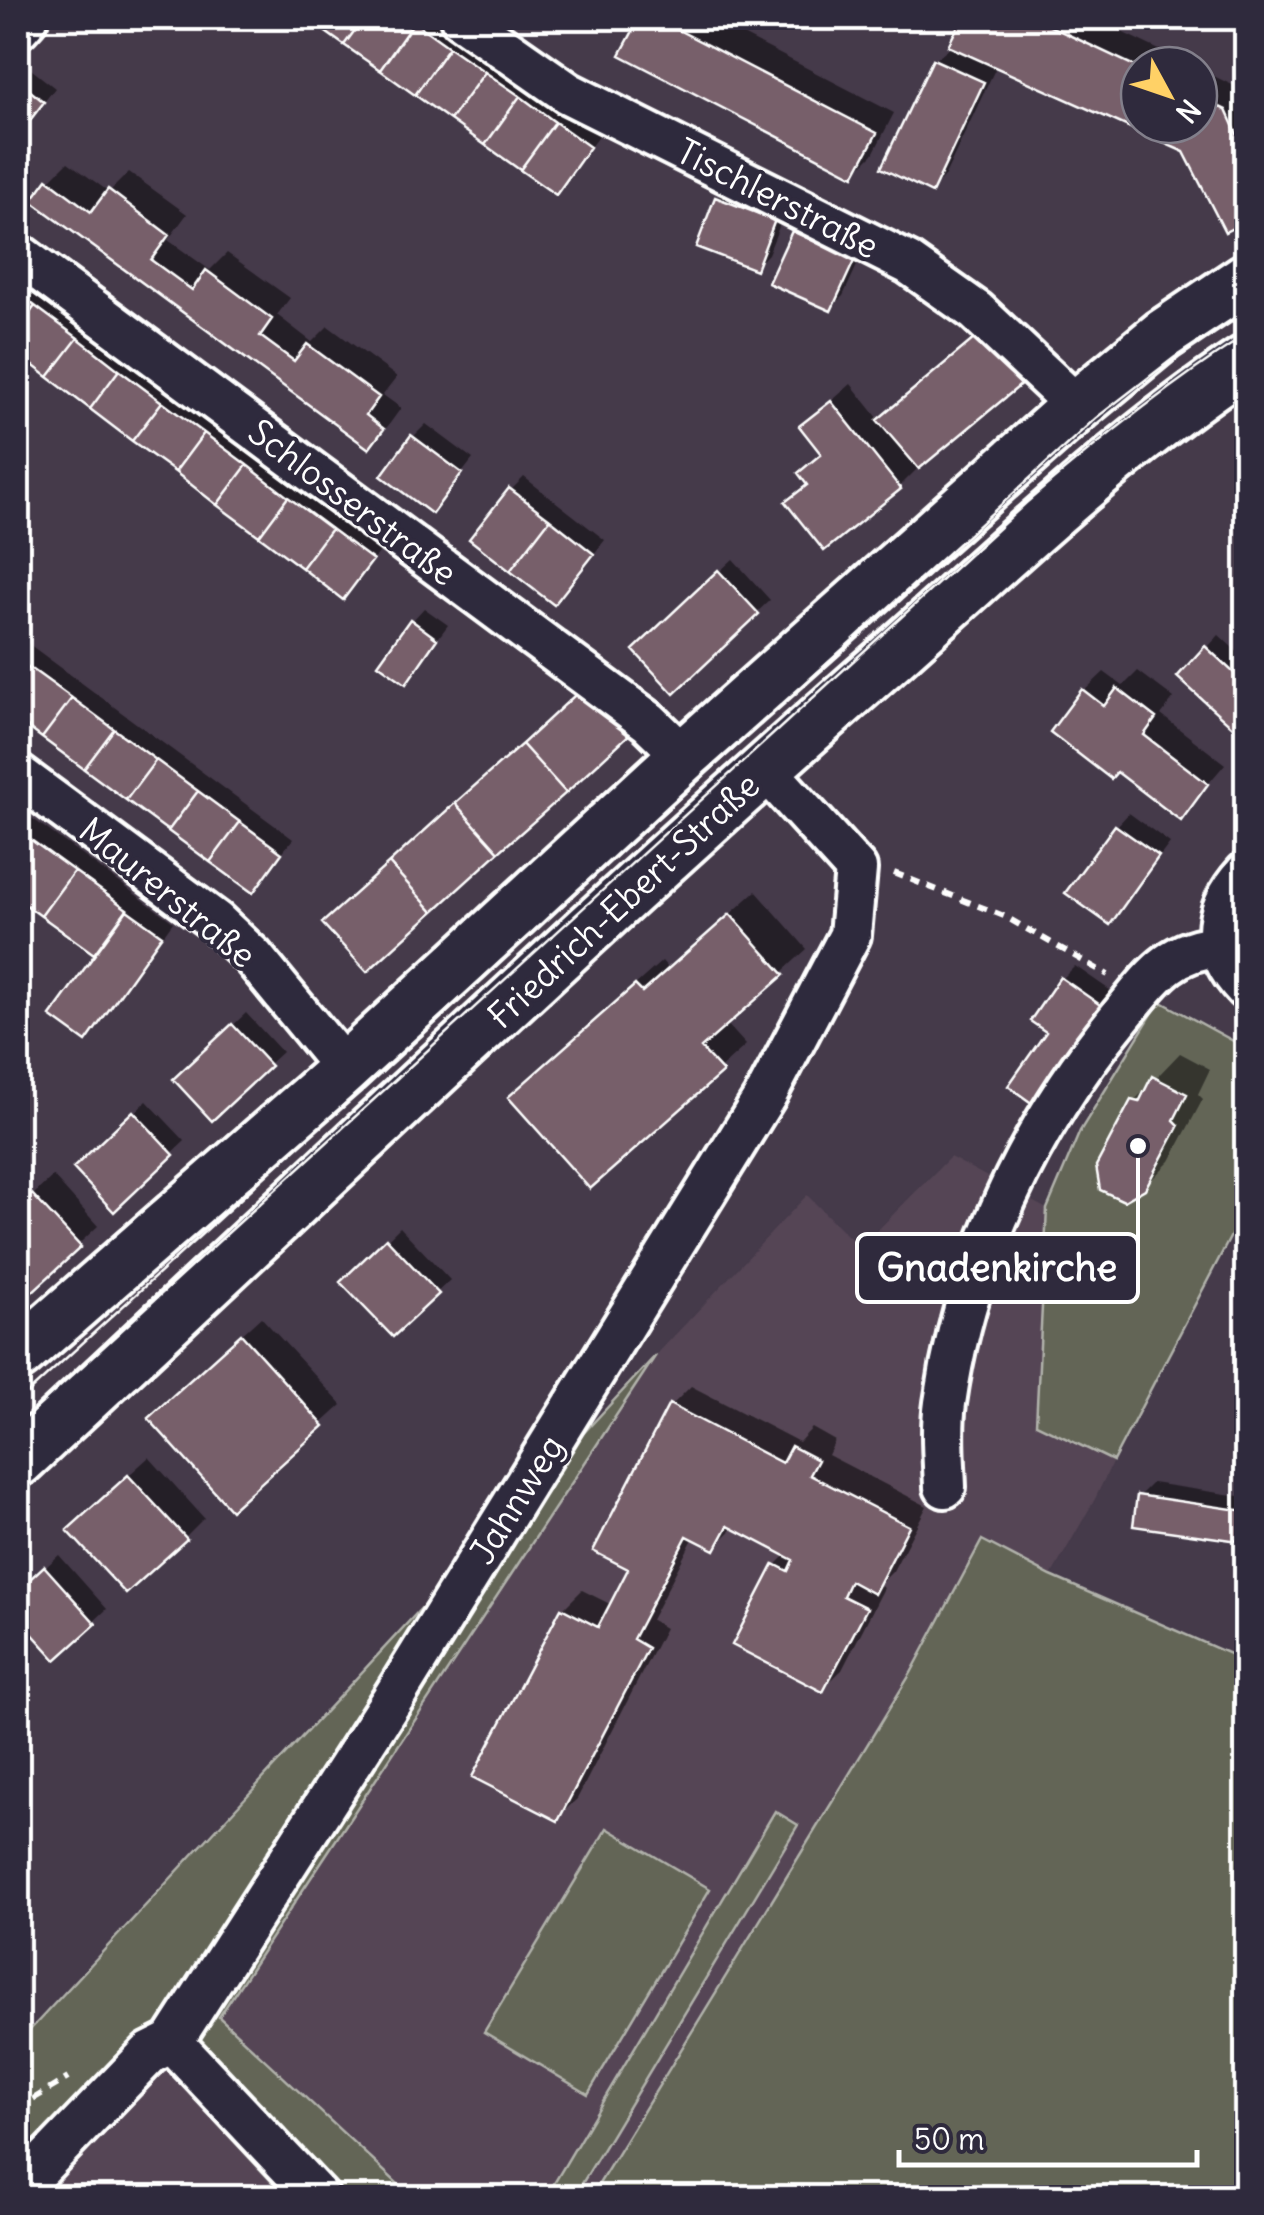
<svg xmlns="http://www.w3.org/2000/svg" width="1264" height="2215" viewBox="0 0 1264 2215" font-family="Delius,sans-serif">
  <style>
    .built { fill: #544554 }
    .green { fill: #636557; stroke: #b1b2ab; stroke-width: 2.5 }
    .shadow { fill: #0007 }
    .building { fill: #775e6a; stroke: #fff; stroke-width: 2.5 }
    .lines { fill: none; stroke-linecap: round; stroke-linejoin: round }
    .minor-casing { stroke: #fff; stroke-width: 48 }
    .major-casing { stroke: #fff; stroke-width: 58 }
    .path { stroke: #fff; stroke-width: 6; stroke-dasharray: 10 8; stroke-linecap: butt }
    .minor { stroke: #2f2a3d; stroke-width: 40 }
    .major { stroke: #2f2a3d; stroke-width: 50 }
    .tram { stroke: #fff; stroke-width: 2.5 }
    .labels { text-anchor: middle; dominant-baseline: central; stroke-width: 8; stroke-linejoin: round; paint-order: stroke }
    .street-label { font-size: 35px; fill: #fff; stroke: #2f2a3d }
    .leader { fill: none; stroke: #fff; stroke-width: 4 }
    .callout-dot { fill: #fff; stroke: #2f2a3d; stroke-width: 4 }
    .callout { fill: #2f2a3d; stroke: #fff; stroke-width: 4 }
    .callout-label { font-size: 38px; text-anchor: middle; font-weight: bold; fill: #fff }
  </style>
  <rect width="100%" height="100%" fill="#453a4a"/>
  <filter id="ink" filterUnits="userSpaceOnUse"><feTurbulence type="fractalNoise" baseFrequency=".01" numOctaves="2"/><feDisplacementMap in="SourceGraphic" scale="20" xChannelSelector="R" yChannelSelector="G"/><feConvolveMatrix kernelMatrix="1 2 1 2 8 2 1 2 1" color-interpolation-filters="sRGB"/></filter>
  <g filter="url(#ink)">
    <!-- built -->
    <path class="built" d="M950,1157L1047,1209L1036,1424L1113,1461L1095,1499L1051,1576L982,1541L911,1673L591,2197H412L219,2017L656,1355L807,1195L860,1248Z
      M165,2066L286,2197L36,2198Z"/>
    <!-- green -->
    <path class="green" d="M1160,1001L1246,1048V1207L1113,1461L1036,1424L1047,1209L1080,1131Z
      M656,1355L219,2017L412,2197H286L165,2067L36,2197H18V2043Z
      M982,1540L1051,1576L1246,1661V2197H591L911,1673Z
      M775,1811L798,1825L574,2197H546Z
      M607,1828L710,1889L588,2094L484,2032Z"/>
    <!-- shadow -->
    <path class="shadow" d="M314,18H439L601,133L555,192Z
      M643,18H710L894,113L873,154L854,173L624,54Z
      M964,18H1092L1191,65H1139V125H1199V69L1245,91L1246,218L1226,228L1186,150L997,65L944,177L932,190L935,60L950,48Z
      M18,59L55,88L18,136Z
      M68,162L109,192L129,172L187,214L168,240L210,270L227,253L290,298L277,315L312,342L328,326L397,377L383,395L401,408L388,426L368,446L49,181Z
      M730,185L787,207L768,254L755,267L717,198Z
      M807,219L866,246L843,296L830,308L794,232Z
      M18,270L384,546L356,584L343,597L18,351Z
      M851,384L918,468L899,487L788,502L808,482L801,473L823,452L803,426Z
      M426,424L473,459L432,511L413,437Z
      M524,477L605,540L566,589L511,490Z
      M733,559L770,600L674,690L649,637Z
      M424,608L448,625L406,681L412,621Z
      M1219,635L1246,660V736L1180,677Z
      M18,636L293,839L252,890L18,717Z
      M1138,671L1174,698L1161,715L1225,764L1180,817L1084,691L1104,672L1123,686Z
      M18,808L173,922L98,1026L86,1039L98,954L18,896Z
      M1129,813L1170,843L1110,922L1117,826Z
      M756,891L807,949L726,1023L746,1045L590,1186L537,1072L662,961L669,969Z
      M1075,966L1117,995L1050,1091L1049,1031L1062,979Z
      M246,1013L282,1052L269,1064L189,1067Z
      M1180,1053L1210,1069L1198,1094L1203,1099L1170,1161L1144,1187L1133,1102Z
      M147,1101L185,1141L114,1208L76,1168Z
      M53,1176L98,1226L18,1301V1209Z
      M400,1227L450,1280L393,1334L344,1282Z
      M261,1317L342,1405L231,1506L171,1399Z
      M691,1386L799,1442L812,1428L835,1441L828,1455L927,1506L893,1571L879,1585L884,1588L842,1670L822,1689L776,1565L787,1554L735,1527L714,1547L694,1537L651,1620L665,1628L577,1799L557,1818L563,1609L582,1590L612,1605L631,1568L596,1550L672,1405Z
      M149,1457L204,1518L185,1537L90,1510Z
      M1152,1483L1246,1497V1540L1135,1524L1139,1496Z
      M59,1555L107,1609L56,1657L18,1614V1593Z
      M18,1697L25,1704L18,1712Z"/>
    <!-- building -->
    <path class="building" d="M311,18H364L344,45L309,20Z
      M364,18H408L414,22L380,70L344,45Z
      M640,18H655L877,133L854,176L620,55Z
      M962,18H1033L1139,68V125H1199V97L1226,110L1246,154V221L1225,232L1184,152L948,46Z
      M414,22L449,47L415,95L380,70Z
      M449,47L485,72L450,120L415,95Z
      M933,59L984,82L932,193L881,168Z
      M485,72L520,96L485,145L450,120Z
      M18,81L44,102L18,136Z
      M520,96L555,122L520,170L485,145Z
      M555,122L590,147L556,195L520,170Z
      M47,179L91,212L108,189L169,235L151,260L192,290L206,270L272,319L260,336L294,361L307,344L379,397L366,415L384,429L369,449L31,201Z
      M715,197L775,220L756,270L696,247Z
      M792,231L855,259L831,311L768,283Z
      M18,293L35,306L18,329Z
      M35,306L78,338L48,377L18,354V329Z
      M981,333L1023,383L919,469L877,420Z
      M78,338L119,370L90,409L48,377Z
      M119,370L162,402L132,441L90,409Z
      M831,401L901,489L824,551L785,502L807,485L798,473L821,454L799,426Z
      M162,402L204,433L175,472L132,441Z
      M204,433L247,465L217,505L175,472Z
      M411,435L462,473L432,514L381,476Z
      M247,465L288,497L259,536L217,505Z
      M509,488L550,519L510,571L469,539Z
      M288,497L331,529L302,568L259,536Z
      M550,519L594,554L554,605L510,571Z
      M331,529L373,560L343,600L302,568Z
      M718,570L759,614L674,694L633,650Z
      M410,619L437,639L406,684L378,664Z
      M1205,646L1246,684V739L1177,677Z
      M29,667L72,698L42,738L18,720V683Z
      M588,683L632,732L566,793L522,744Z
      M1117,688L1156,718L1144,735L1208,784L1181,821L1117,772L1111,779L1050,732L1082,689L1104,706Z
      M72,698L114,729L84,769L42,738Z
      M114,729L156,760L126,800L84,769Z
      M522,744L566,793L499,852L455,803Z
      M156,760L198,791L168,831L126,800Z
      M198,791L240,822L210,862L168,831Z
      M455,803L499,852L433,912L389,863Z
      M240,822L282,853L253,893L210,862Z
      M1115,825L1159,856L1110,925L1065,893Z
      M20,832L74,871L41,916L18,899V836Z
      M389,863L433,912L367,972L322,923Z
      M74,871L127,909L94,954L41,916Z
      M127,910L162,935L86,1042L50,1016Z
      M730,914L784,975L701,1048L723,1072L590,1189L508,1097L635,985L642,992Z
      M1060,977L1106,1009L1037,1107L1008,1086L1046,1032L1030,1021Z
      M232,1024L271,1066L212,1121L173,1079Z
      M1152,1076L1187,1094L1174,1120L1179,1125L1145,1189L1124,1201L1100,1190L1096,1166L1131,1100L1139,1102Z
      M133,1111L174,1155L114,1212L73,1168Z
      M32,1194L81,1247L18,1305V1207Z
      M386,1238L439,1294L393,1337L340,1282Z
      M241,1334L324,1426L231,1510L148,1418Z
      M1246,1394V1455L1235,1453Z
      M669,1404L782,1463L791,1446L818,1460L810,1475L909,1526L874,1594L850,1581L843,1596L867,1608L823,1692L732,1645L774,1564L788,1571L793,1560L728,1526L715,1550L687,1536L633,1639L648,1648L558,1821L472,1777L561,1608L598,1627L628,1569L593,1551Z
      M128,1475L187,1539L126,1594L67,1530Z
      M1137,1495L1246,1511V1542L1133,1526Z
      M44,1566L96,1624L56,1660L18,1618V1590Z"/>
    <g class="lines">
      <defs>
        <path id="minor" d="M461,18L568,93L908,263L976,311L1077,406
          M18,28L27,18
          M18,254L649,722L684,756
          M18,775L215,921L253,957L345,1069
          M1246,873C1211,911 1209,951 1246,989
          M945,1487C944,1460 941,1430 945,1403C965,1262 1029,1127 1119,1018C1150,981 1168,949 1220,946
          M172,2042L319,2198
          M18,2190L150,2053L172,2042L395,1695L767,1093L850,935L856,869L765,769"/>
        <path id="major" d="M18,1355L345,1069L684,756L1077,406L1163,335L1246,279
          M18,1461C299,1200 577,934 865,680C987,573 1112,450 1246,361"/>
      </defs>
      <!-- minor casing -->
      <use href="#minor" class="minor-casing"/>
      <!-- major casing -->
      <use href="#major" class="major-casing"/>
      <!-- path -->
      <path class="path" d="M894,873L1004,916L1108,975
        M18,2108L68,2078"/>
      <!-- minor -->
      <use href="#minor" class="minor"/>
      <!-- major -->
      <use href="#major" class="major"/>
      <!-- tram -->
      <path class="tram" d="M18,1402L1096,418L1175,357L1246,310
        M18,1425L1026,503C1097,442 1168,385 1246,335"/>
    </g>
  </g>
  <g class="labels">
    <!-- street labels -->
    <g class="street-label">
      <text transform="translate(778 198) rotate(27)">Tischlerstraße</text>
      <text transform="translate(353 502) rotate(37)">Schlosserstraße</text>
      <text transform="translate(168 892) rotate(39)">Maurerstraße</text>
      <text transform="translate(623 900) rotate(-43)">Friedrich-Ebert-Straße</text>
      <text transform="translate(516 1499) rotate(-58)">Jahnweg</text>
    </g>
  </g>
  <!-- callouts -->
  <path class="leader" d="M1138 1146L1138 1268"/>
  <circle class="callout-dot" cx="1138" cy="1146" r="10"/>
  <rect class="callout" x="857" y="1234" width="281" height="68" rx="10"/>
  <g class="callout-label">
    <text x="997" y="1281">Gnadenkirche</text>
  </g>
  <!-- margin -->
  <rect width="1264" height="2215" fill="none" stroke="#2f2a3d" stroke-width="60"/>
  <rect x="30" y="30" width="1204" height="2155" fill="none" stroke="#fff" stroke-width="4" filter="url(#ink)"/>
  <!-- north arrow -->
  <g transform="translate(1169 95) rotate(130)"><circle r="48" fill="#2f2a3d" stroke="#827f8b" stroke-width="2.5"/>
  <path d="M0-8L18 38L0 25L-18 38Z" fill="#ffd166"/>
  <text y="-15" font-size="28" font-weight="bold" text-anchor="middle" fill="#ffffff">N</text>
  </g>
  <!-- scale -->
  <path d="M899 2150v15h298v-15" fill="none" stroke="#ffffff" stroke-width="5"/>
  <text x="914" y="2150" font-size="30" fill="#ffffff" stroke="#2f2a3d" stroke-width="8" paint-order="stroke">50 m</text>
</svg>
